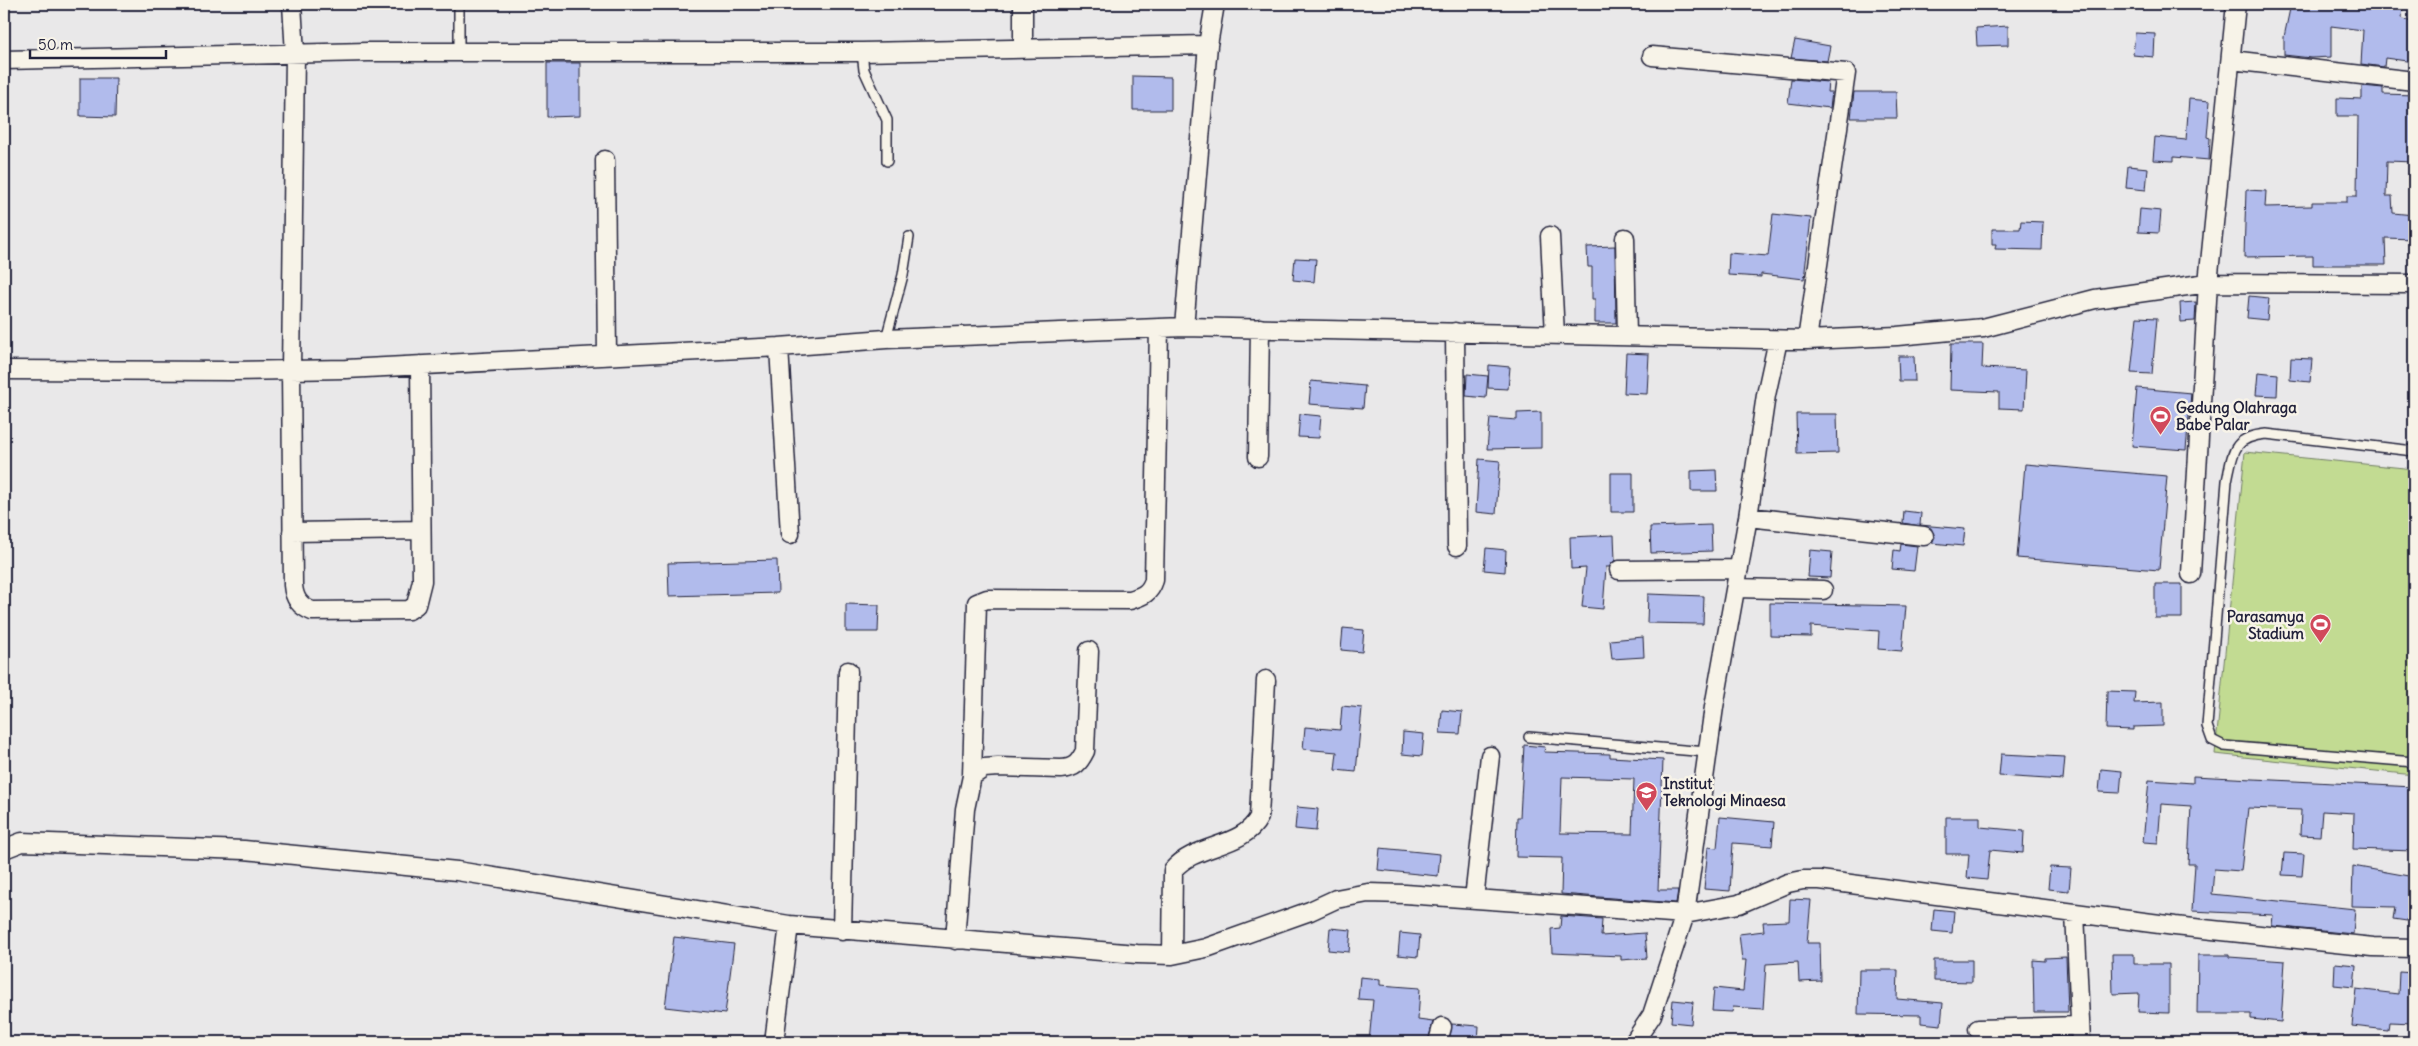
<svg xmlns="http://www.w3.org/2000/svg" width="2418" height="1046" viewBox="0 0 2418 1046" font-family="Delius,sans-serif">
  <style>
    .green { fill: #c2db92; stroke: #727e66 }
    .building { fill: #b1bbec; stroke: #22223b; fill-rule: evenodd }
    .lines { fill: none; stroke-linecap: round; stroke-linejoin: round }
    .service-casing { stroke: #22223b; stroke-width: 12 }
    .minor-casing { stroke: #22223b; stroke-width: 21 }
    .service { stroke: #f7f3e8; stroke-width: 9 }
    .minor { stroke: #f7f3e8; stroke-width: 18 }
    .labels { text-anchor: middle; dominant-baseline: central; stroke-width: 5; stroke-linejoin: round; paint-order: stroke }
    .poi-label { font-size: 15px; font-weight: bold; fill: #22223b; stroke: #f7f3e8; text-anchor: start }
  </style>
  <rect width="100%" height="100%" fill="#e9e8e9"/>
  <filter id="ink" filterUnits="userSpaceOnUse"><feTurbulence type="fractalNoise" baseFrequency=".02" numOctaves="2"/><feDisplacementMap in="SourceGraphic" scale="10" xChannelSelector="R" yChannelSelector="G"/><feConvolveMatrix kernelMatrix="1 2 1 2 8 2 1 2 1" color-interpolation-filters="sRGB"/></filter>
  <g filter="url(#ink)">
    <!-- green -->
    <path class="green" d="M2245,452L2414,469V775L2215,754Z"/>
    <!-- building -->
    <path class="building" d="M2291,4H2403L2402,19L2414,21V62L2385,58L2384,67L2361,64L2363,30L2331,26V57L2311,58L2284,55V37Z
      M2008,26V45L1977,46L1976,28Z
      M2135,33L2155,34L2154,57L2133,55Z
      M1795,40L1830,46L1827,61L1791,58Z
      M547,63H580V116L547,117Z
      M1133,76L1171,77V110H1133Z
      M80,78H116L115,117L80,116Z
      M1791,79L1828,82L1827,92H1832L1830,108L1788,103Z
      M2362,86L2383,88V94L2414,95V162L2387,161L2386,196H2392L2393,213L2414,215V239L2385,238L2386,265H2313V256L2244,257L2246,190L2266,191L2265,207L2312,206V202H2347V196H2357L2358,116H2337V98L2362,99Z
      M1854,92H1896L1897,118H1851Z
      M2189,99L2210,101L2207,137L2210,138L2209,160L2174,157V161L2153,160L2155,137L2186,140Z
      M2128,166L2148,168L2146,190L2126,188Z
      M2140,209L2161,211L2159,233L2138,232Z
      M1773,214L1811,218L1804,279L1761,274V277L1728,275L1729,253L1768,256Z
      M2021,221L2043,222L2042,250L1995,249L1996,244H1992V229H2020Z
      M1615,246L1616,323H1595V299H1592V267H1588L1587,247Z
      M1295,258L1316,259L1314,282L1293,280Z
      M2249,296L2269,298L2267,320L2247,318Z
      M2196,302L2195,321L2181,322L2180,303Z
      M2137,317L2157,318L2152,374L2131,373Z
      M1951,344H1983L1982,368L2026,370L2024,409L1999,408V392L1950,390Z
      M1626,353L1649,354L1647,394L1624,393Z
      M1898,356H1914L1915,381H1899Z
      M2291,358L2312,359L2310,382L2290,380Z
      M1489,365L1510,367L1508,389L1488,388Z
      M2258,372L2278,374L2277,396L2256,395Z
      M1467,374L1488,376L1486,398L1466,396Z
      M1311,381L1365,386L1363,408L1309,404Z
      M2137,388L2191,393L2186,450L2132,446Z
      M1541,412V448L1487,449L1490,418L1517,420V413Z
      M1300,414L1321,416L1319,438L1298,437Z
      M1796,414H1837L1838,453L1797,454Z
      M1479,459L1500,461L1496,514L1476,512Z
      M2025,464L2167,476L2159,570L2017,558Z
      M1716,470L1717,491H1691V471Z
      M1611,473H1633V512H1611Z
      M1904,511L1921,513L1920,525L1965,529L1963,546L1932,543L1935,537L1931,528L1903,523Z
      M1711,525L1712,551L1651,553L1650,527Z
      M1614,535L1615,560L1609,567H1606L1603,609L1582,607L1586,568L1571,569L1570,537Z
      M1901,544L1917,546L1914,571L1892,569L1894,550L1900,551Z
      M1486,548L1506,550L1505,572L1484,570Z
      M1810,550L1832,552L1830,578L1808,577Z
      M777,560L778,593L669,596L668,563Z
      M2155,584H2182V618H2155Z
      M1648,594L1704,596L1703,624L1647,623Z
      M1770,603L1906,606L1902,651L1878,649L1879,631L1811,626V637L1770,636Z
      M846,604L879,605L878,632H846Z
      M1343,628L1364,630L1362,652L1341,650Z
      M1643,637L1644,657L1612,659L1610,640Z
      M2107,691L2135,692L2134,703L2163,702V726L2133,727V730L2106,729Z
      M1342,706L1362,708L1356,772L1335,770L1337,752L1303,749L1305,727L1340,730Z
      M1442,710L1462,712L1460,734L1440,733Z
      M1403,732L1424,734L1422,756L1402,754Z
      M1524,745L1545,747L1544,752L1610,754V757L1663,760L1658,890H1678L1676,903L1561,894L1562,858L1516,857L1517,817H1520ZM1562,777L1634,779L1632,834L1560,833Z
      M2001,754L2065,757L2063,780L1999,776Z
      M2101,769L2122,771L2120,793L2099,792Z
      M2193,776L2414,787V851L2353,849L2354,813L2322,811L2320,836L2300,835L2301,810L2248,808L2241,871L2214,869L2212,894L2355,909L2353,934L2272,926L2273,915L2192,911L2195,864H2188L2191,806L2161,804L2158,843L2143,842L2149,780L2193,783Z
      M1297,807L1318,809L1316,831L1295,829Z
      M1720,817L1774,822L1772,846L1733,843L1730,891L1704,889L1708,847L1717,848Z
      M1946,817H1980V827L2024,831L2023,853L1990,850L1987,880L1967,878L1969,854H1946Z
      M1380,848L1440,854L1438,876L1378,870Z
      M2284,853L2304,854L2302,876L2282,875Z
      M2353,866L2414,877L2407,921L2393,919L2395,907L2352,906Z
      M2050,867L2071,868L2069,891L2048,889Z
      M1790,899L1811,900L1807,943H1820L1821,981L1799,982L1798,962L1766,964L1763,1009L1733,1007L1732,1012L1712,1011L1714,988L1743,991L1746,960H1742L1739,934L1764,931L1763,922L1789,921Z
      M1934,909L1954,911L1952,933L1932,931Z
      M1561,916L1602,919L1601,936L1645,933L1647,958L1621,960V956L1552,953L1551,929L1560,928Z
      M1330,928L1351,930L1349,952L1328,950Z
      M1400,933L1420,935L1418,957L1398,955Z
      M674,937L734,944L725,1014L665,1007Z
      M2112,954H2134V964H2169V1013L2138,1012L2139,993L2113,994Z
      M2198,955H2229V957L2285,961L2281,1022L2251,1019V1014H2197Z
      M2066,957L2068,1012H2034L2033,960L2045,961V958Z
      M1934,960H1972V982L1934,981Z
      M2335,963L2356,965L2354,987L2334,985Z
      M1859,970H1898L1897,999L1943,1003L1941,1025L1921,1023V1015L1858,1014Z
      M2399,972L2414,973V1023L2389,1022L2388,1030L2352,1026L2356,989L2398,994Z
      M1360,977L1380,979V985L1420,988L1418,1020L1433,1022L1428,1042H1369L1373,1000L1358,999Z
      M1673,1000L1693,1002L1691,1024L1671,1022Z
      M1452,1024L1479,1026L1478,1042H1449Z"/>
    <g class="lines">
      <defs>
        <path id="service" d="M459,4V53
          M862,52L864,70L887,120V161
          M886,339L903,275L909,237
          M2414,451L2266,434C2232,437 2233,453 2227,481L2207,726L2212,740L2224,746L2414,762
          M1529,737L1707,752"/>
        <path id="minor" d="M292,4L295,54L291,370L293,585C294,598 299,606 312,611L409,610L416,605L422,581L420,365
          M1023,4V49
          M1652,56L1846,73L1807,340
          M4,60L368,52H862L1208,45L1215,4
          M2231,60L2414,81
          M605,160L607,356
          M1550,236L1555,335
          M1625,238L1627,336
          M1184,327L1208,45
          M1455,332L1457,546
          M779,347L790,534
          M4,370L234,371L346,369L779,347L886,339L1184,327L1807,340L1897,336L1983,328L2095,299L2208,283L2414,284
          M1258,457L1260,328
          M1748,517L1924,536
          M292,532L421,530
          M1619,570L1739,569
          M2191,574L2208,283L2236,4
          M1736,588L1823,590
          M972,776L977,603L987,599L1130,600C1143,596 1150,593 1154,580L1159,328
          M4,849L22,842L244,850L457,871L789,925L1137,954L1172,955L1206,948L1310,911L1336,899L1368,893L1405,894L1685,914L1739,904L1788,883L1803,880H1820L2175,926L2373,947L2414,948
          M1474,899L1490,756
          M2075,913L2081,1042
          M842,931L848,671
          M955,940L965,809L972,776L984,768L998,767L1061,769C1075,768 1079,763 1085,751L1089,651
          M1172,955L1173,870C1195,843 1243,849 1259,817L1266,680
          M1978,1029L2080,1026
          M774,1042L789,925
          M1438,1042L1442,1027
          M1634,1042L1652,1015L1685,914L1714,707L1748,517L1766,395L1778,340"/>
      </defs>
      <!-- service casing -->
      <use href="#service" class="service-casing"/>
      <!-- minor casing -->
      <use href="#minor" class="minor-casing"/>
      <!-- service -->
      <use href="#service" class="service"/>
      <!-- minor -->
      <use href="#minor" class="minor"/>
    </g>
  </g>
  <!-- icons -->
  <defs>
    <symbol id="stadium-pin" viewBox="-11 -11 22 30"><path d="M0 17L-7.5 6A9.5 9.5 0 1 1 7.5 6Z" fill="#d1495b" stroke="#f7f3e8"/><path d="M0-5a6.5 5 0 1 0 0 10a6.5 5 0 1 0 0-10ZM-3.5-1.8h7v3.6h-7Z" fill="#fff"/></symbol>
    <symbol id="university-pin" viewBox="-11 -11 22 30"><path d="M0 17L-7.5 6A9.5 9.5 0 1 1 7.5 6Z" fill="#d1495b" stroke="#f7f3e8"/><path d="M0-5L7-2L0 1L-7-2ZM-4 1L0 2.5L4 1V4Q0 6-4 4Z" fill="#fff"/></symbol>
  </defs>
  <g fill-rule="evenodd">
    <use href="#stadium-pin" x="2148" y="404" width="25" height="34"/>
    <use href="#stadium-pin" x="2308" y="612" width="25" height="34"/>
    <use href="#university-pin" x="1634" y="780" width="25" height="34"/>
  </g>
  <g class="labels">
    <!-- poi labels -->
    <g class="poi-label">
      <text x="2176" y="407">Gedung Olahraga<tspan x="2176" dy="17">Babe Palar</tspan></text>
      <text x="2304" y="616" text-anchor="end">Parasamya<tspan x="2304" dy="17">Stadium</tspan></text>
      <text x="1663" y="783">Institut<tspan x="1663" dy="17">Teknologi Minaesa</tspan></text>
    </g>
  </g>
  <!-- margin -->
  <rect width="2418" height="1046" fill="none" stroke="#f7f3e8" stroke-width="20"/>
  <rect x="10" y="10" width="2398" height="1026" fill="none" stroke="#22223b" stroke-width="2" filter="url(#ink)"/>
  <!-- scale -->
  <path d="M30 50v8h136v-8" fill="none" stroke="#22223b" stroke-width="2.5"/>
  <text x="38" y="50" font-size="15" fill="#22223b" stroke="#f7f3e8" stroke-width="4" paint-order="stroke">50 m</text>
</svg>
